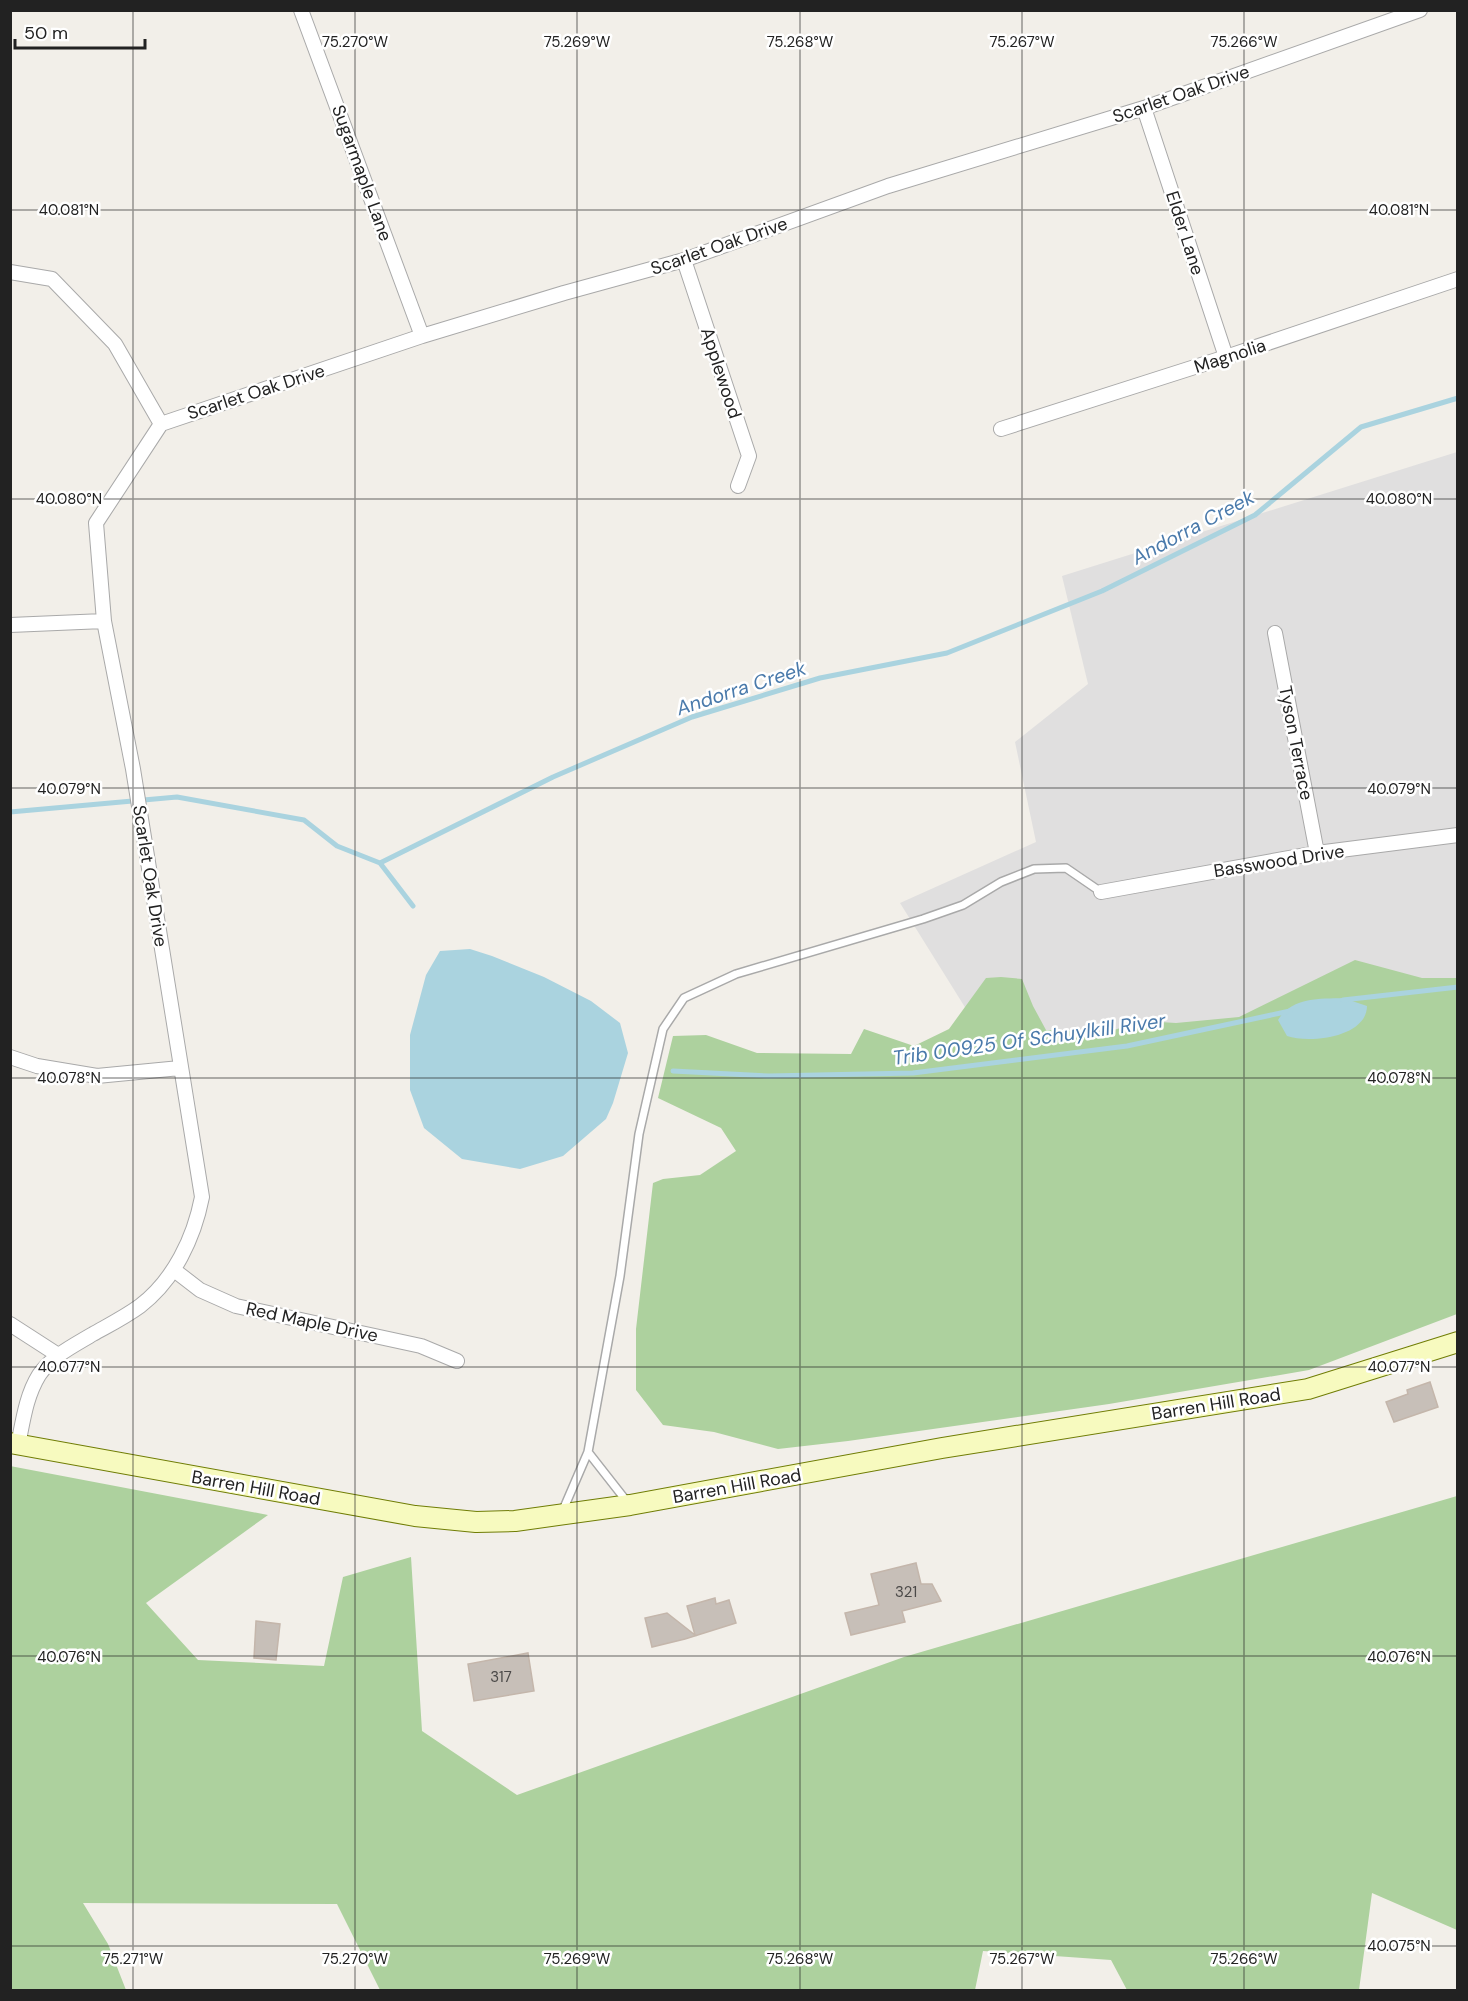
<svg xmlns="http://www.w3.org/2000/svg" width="1468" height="2001" viewBox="0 0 1468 2001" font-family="'DM Sans',sans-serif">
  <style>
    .residential { fill: #e0dfdf }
    .forest { fill: #add19e }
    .water { fill: #aad3df }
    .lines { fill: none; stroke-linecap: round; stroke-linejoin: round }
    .stream { stroke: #aad3df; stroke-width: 5 }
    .building { fill: #c7bfb8; stroke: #c4b6ab; stroke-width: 1.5 }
    .lane-casing { stroke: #a9a9a9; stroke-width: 10 }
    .street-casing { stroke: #a9a9a9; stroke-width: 16 }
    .secondary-casing { stroke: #707d05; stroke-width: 22 }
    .lane { stroke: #fff; stroke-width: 7 }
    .street { stroke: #fff; stroke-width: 14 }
    .secondary { stroke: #f7fabf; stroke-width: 20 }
    .ticks { fill: none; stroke: #222; stroke-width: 1.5; stroke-opacity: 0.45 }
    .labels { text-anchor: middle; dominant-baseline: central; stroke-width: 5; stroke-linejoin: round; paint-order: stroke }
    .number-label { font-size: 15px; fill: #4b4948 }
    .street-label { font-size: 18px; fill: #222; stroke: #fff }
    .water-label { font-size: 20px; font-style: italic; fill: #4a7aab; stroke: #fff }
    .ticks-label { font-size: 15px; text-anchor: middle; fill: #222; stroke: #fff; stroke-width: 5; stroke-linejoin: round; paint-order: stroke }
  </style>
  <rect width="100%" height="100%" fill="#f2efe9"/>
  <!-- residential -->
  <path class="residential" d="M1457,452V1016L991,1049L900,903L1036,842L1015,742L1088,684L1062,576Z"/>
  <!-- forest -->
  <path class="forest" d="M1355,960L1422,978H1457V1314L1309,1370L1109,1404L848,1441L778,1449L714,1432L663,1425L636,1390V1329L653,1183L663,1179L700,1175L736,1151L721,1128L658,1098L673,1036L706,1035L757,1053L851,1054L864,1029L914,1046L949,1029L986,978L1001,977L1022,979L1033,1006L1046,1030L1107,1032L1144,1021L1176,1023L1239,1017Z
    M10,1466L268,1515L146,1603L198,1660L324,1666L343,1577L411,1557L422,1731L517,1795L904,1657L1457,1496V1930L1372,1893L1359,1990H1127L1111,1960L983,1951L975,1990H380L337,1904L83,1903L108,1944L126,1990H11Z"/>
  <!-- water -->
  <path class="water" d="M470,949L492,956L544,977L591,1001L620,1023L628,1053L613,1103L606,1119L563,1156L520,1169L462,1159L424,1128L410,1090V1035L426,975L440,951Z
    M1343,998L1367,1006C1367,1037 1310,1044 1287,1036L1278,1020C1292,997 1319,999 1343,998Z"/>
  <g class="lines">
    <!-- stream -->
    <path class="stream" d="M10,812L177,797L304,820L337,846L380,863L553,777L692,717L820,678L947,653L1102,591L1255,515L1361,427L1458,398
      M380,863L413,906
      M1343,1000L1458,987
      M673,1071L769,1076L913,1073L1127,1046L1290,1011"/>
  </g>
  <!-- building -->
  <path class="building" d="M1430,1382L1438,1407L1394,1422L1386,1402L1408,1394L1407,1390Z
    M916,1563L921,1584H932L941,1601L902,1611L905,1622L851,1635L845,1613L879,1605L871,1574Z
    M715,1598L716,1604L729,1600L736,1623L685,1639L652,1647L645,1618L667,1613L695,1635L687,1606Z
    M256,1621L280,1624L276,1660L254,1658Z
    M528,1653L534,1691L474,1701L468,1664Z"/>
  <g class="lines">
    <defs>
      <path id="lane" d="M588,1452L628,1503
        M563,1510L588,1452L620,1276L639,1134L663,1029L684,998L736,974L923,919L963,905L1001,882L1034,869L1066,868L1101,892"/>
      <path id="street" d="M301,10L422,336
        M1144,108L1226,357
        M684,260L749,456L738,486
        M10,272L52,279L115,344L161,424
        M1001,429L1226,357L1458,279
        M10,625L104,621
        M1275,633L1317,853
        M1101,892L1317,853L1458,835
        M10,1057L37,1066L97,1076L180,1068
        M174,1270L200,1290L236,1306L421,1346L457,1361
        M10,1324L58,1355
        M18,1445C23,1421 26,1396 39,1375C52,1356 73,1346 93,1334C109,1325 125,1317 140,1306C174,1280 194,1238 202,1197L133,769L104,621L96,523L161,424L422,336L564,293L684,260L888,186L1144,108L1420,10"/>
      <path id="secondary" d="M10,1443L415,1516L476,1522L515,1521L630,1505L942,1448L1308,1389L1458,1342"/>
    </defs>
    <!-- lane casing -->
    <use href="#lane" class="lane-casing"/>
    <!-- street casing -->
    <use href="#street" class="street-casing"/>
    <!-- secondary casing -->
    <use href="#secondary" class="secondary-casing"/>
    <!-- lane -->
    <use href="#lane" class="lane"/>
    <!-- street -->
    <use href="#street" class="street"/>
    <!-- secondary -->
    <use href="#secondary" class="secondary"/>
  </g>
  <!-- ticks -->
  <path class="ticks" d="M133,10V1990M355,10V1990M577,10V1990M800,10V1990M1022,10V1990M1244,10V1990M10,210H1458M10,499H1458M10,788H1458M10,1078H1458M10,1367H1458M10,1656H1458M10,1946H1458"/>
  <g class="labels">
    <!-- number labels -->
    <g class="number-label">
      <text x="906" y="1592">321</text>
      <text x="501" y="1677">317</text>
    </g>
    <!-- street labels -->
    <g class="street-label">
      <text transform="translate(1181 94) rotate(-19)">Scarlet Oak Drive</text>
      <text transform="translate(362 173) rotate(70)">Sugarmaple Lane</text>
      <text transform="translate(1185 233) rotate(72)">Elder Lane</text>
      <text transform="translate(719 246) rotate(-19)">Scarlet Oak Drive</text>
      <text transform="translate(1230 356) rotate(-18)">Magnolia</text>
      <text transform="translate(721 373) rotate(72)">Applewood</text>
      <text transform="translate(256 392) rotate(-18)">Scarlet Oak Drive</text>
      <text transform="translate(1296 743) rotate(79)">Tyson Terrace</text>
      <text transform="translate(1279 861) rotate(-9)">Basswood Drive</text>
      <text transform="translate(150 876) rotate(81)">Scarlet Oak Drive</text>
      <text transform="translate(312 1322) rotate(12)">Red Maple Drive</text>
      <text transform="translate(1216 1404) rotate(-9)">Barren Hill Road</text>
      <text transform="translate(737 1486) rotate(-10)">Barren Hill Road</text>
      <text transform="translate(256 1488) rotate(10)">Barren Hill Road</text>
    </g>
    <!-- water labels -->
    <g class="water-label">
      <text transform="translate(1193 527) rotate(-28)">Andorra Creek</text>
      <text transform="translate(741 688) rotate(-18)">Andorra Creek</text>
      <text transform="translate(1029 1039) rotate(-8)">Trib 00925 Of Schuylkill River</text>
    </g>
  </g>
  <g class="ticks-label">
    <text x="355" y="47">75.270°W</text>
    <text x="577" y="47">75.269°W</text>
    <text x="800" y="47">75.268°W</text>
    <text x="1022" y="47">75.267°W</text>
    <text x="1244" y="47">75.266°W</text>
    <text x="69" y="215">40.081°N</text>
    <text x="1399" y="215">40.081°N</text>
    <text x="69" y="504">40.080°N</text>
    <text x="1399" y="504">40.080°N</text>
    <text x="69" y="794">40.079°N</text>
    <text x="1399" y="794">40.079°N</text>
    <text x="69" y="1083">40.078°N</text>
    <text x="1399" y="1083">40.078°N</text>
    <text x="69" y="1372">40.077°N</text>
    <text x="1399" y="1372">40.077°N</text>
    <text x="69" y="1662">40.076°N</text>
    <text x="1399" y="1662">40.076°N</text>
    <text x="1399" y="1951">40.075°N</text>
    <text x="133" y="1964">75.271°W</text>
    <text x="355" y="1964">75.270°W</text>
    <text x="577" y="1964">75.269°W</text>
    <text x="800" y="1964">75.268°W</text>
    <text x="1022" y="1964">75.267°W</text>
    <text x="1244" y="1964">75.266°W</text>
  </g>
  <!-- border -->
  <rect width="1468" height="2001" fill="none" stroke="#222222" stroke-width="24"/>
  <!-- scale -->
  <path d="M15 39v9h130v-9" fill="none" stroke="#222222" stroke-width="3"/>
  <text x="24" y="39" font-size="18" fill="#222222" stroke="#ffffff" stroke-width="4.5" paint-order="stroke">50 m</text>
</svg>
